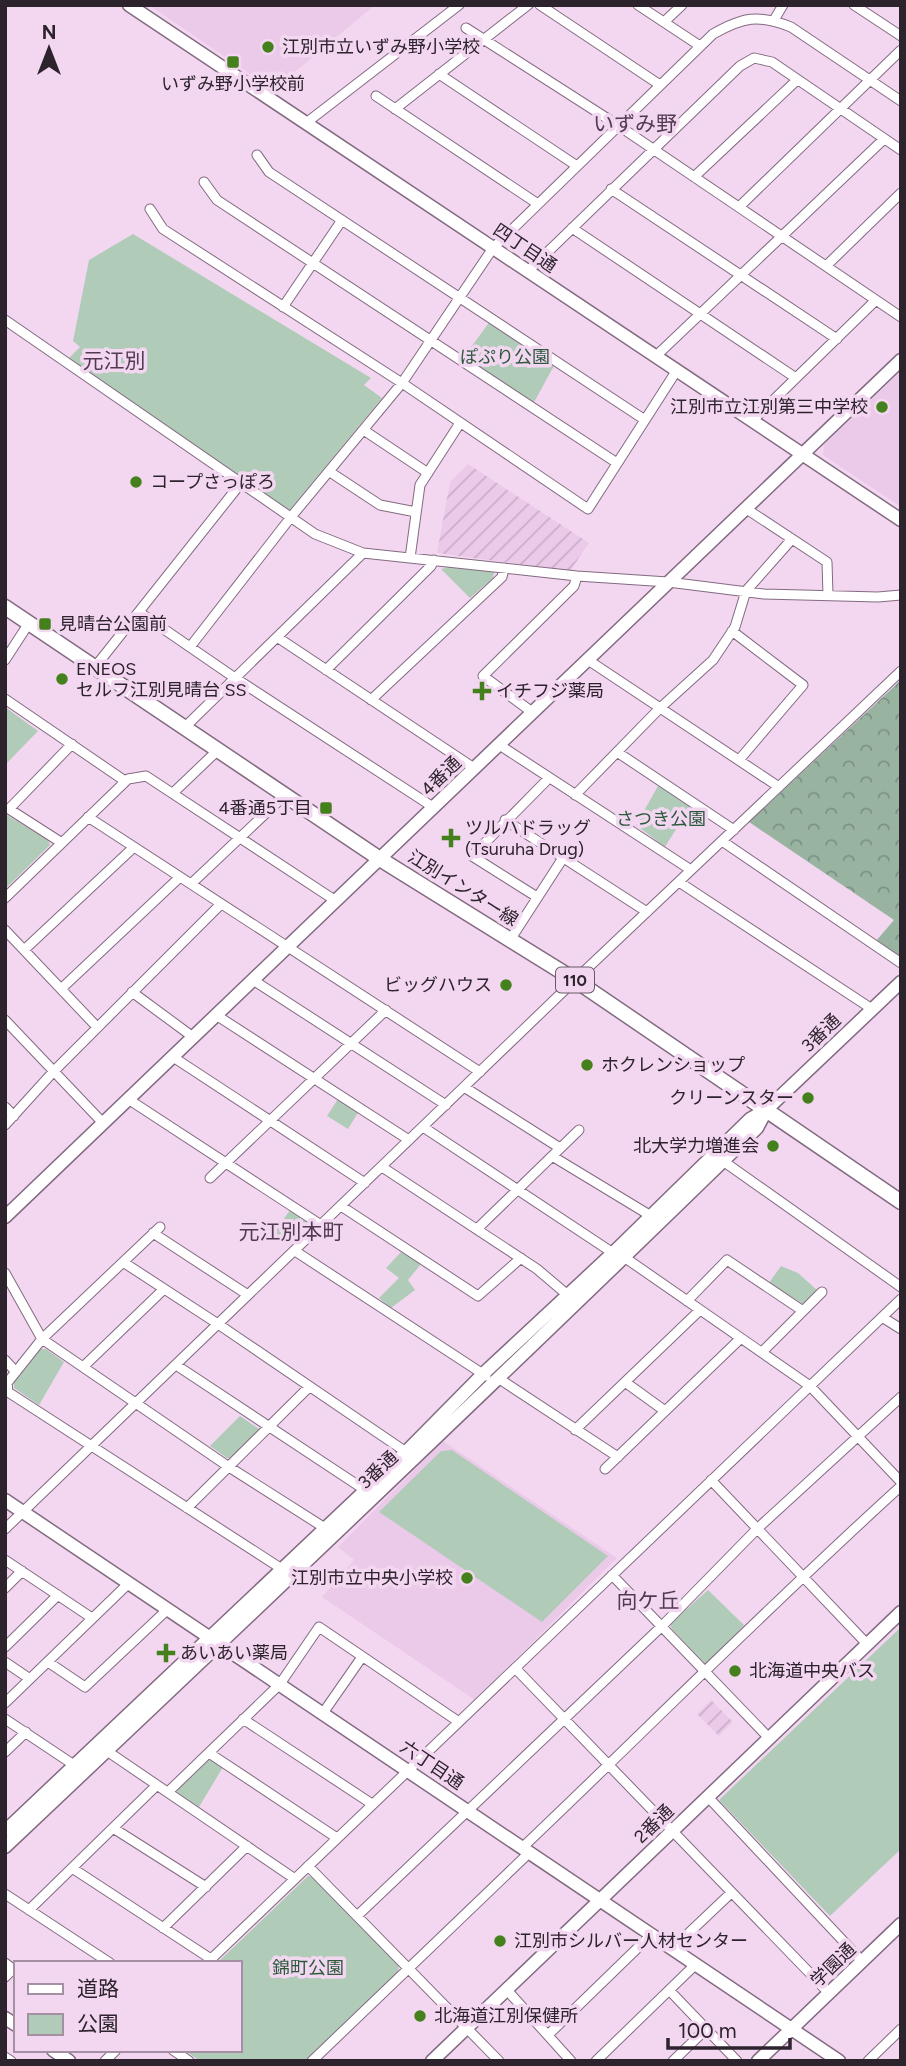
<svg xmlns="http://www.w3.org/2000/svg" width="906" height="2066" viewBox="0 0 906 2066" font-family="Figtree,'Noto Sans JP',sans-serif">
  <style>
    .built { fill: #ebcae9 }
    .industrial { fill: url(#industrial-furrows) }
    .green { fill: #b0ccb8 }
    .forest { fill: url(#forest-crowns) }
    .lines { fill: none; stroke-linecap: round; stroke-linejoin: round }
    .street-casing { stroke: #836a81; stroke-width: 11 }
    .secondary-casing { stroke: #836a81; stroke-width: 15 }
    .primary-casing { stroke: #836a81; stroke-width: 17 }
    .street { stroke: #fff; stroke-width: 9 }
    .secondary { stroke: #fff; stroke-width: 12 }
    .primary { stroke: #fff; stroke-width: 14 }
    .poi-dot { fill: #44801c; stroke: #f3d7f1; stroke-width: 2.5 }
    .labels { text-anchor: middle; dominant-baseline: central; stroke-width: 7; stroke-linejoin: round; paint-order: stroke }
    .shield { fill: #f3d7f1; stroke: #685968; stroke-width: 2 }
    .shield-label { font-size: 16px; font-weight: bold; fill: #2d232d }
    .poi-label { font-size: 18px; fill: #2d232d; stroke: #f3d7f1; text-anchor: start }
    .street-label { font-size: 18px; fill: #2d232d; stroke: #f3d7f1 }
    .park-label { font-size: 18px; fill: #2a593c; stroke: #f3d7f1 }
    .quarter-label { font-size: 21px; fill: #513b50; stroke: #f3d7f1 }
  </style>
  <defs>
    <pattern id="industrial-furrows" width="10" height="10" patternUnits="userSpaceOnUse" patternTransform="scale(1.75)"><rect width="10" height="10" fill="#ebcae9"/><path d="M-1 1l2-2M0 10L10 0M9 11l2-2" fill="none" stroke="#caadc8"/></pattern>
    <pattern id="forest-crowns" width="20" height="18" patternUnits="userSpaceOnUse" patternTransform="scale(1.75)"><rect width="20" height="18" fill="#98b4a1"/><path d="M2 6a3 3 0 1 1 6 0M12 15a3 3 0 1 1 6 0" fill="none" stroke="#7c9284"/></pattern>
  </defs>
  <rect width="100%" height="100%" fill="#f3d7f1"/>
  <!-- built -->
  <path class="built" d="M149,5H375L273,90Z
    M901,371V507L823,455L824,444Z
    M443,1441L617,1558L475,1700L322,1597L354,1560L338,1547Z"/>
  <!-- industrial -->
  <path class="industrial" d="M468,464L589,543L570,571L437,553L450,482Z
    M711,1700L733,1722L719,1736L697,1714Z"/>
  <!-- green -->
  <path class="green" d="M133,234L371,378L364,385L382,398L289,511L68,359L80,347L73,341L89,260Z
    M491,320L555,364L533,404L463,358Z
    M452,566L494,572L493,578L470,598L441,569Z
    M5,707L38,731L5,765Z
    M658,786L691,805L665,847L636,825Z
    M5,814L48,840L50,845L5,889Z
    M338,1099L359,1111L348,1129L327,1116Z
    M290,1210L308,1221V1228L291,1243L274,1233Z
    M401,1252L421,1264L408,1280L415,1290L391,1308L379,1298L399,1278L386,1268Z
    M781,1266L798,1273L817,1290L803,1304L769,1283Z
    M40,1349H46L64,1362L39,1405L14,1388V1382Z
    M240,1416L259,1429V1433L233,1458H227L210,1446Z
    M452,1450L608,1556L542,1622L379,1512L441,1451Z
    M708,1590L744,1625L708,1664L704,1663L672,1629L670,1624Z
    M901,1627V1849L830,1916L719,1800Z
    M207,1759H212L223,1767L199,1807L177,1792L178,1789Z
    M308,1876L314,1877L399,1966L397,1973L305,2061H200L184,2050H240V1963H217Z"/>
  <!-- forest -->
  <path class="forest" d="M901,680V958L876,941L894,920L749,822Z"/>
  <g class="lines">
    <defs>
      <path id="street" d="M540,5L660,85
        M638,5L700,46
        M854,5L901,36
        M774,20L783,5
        M664,22L682,5
        M466,28L619,126L901,317
        M439,74L577,166
        M376,96L538,204
        M395,109L528,5
        M306,123L459,5
        M257,155L269,172L645,420
        M694,177L797,80
        M204,182L217,200L617,463
        M611,189L837,339
        M739,207L901,50
        M150,209L163,229L402,383L588,509L677,370
        M572,228L796,378
        M826,266L901,193
        M528,271L740,66L754,58L772,62L901,150
        M283,307L342,220
        M5,320L315,534L363,553L577,576L668,582L764,594L878,597L901,595
        M656,356L884,139
        M753,420L876,300
        M365,431L428,473
        M330,472L380,505L416,512
        M745,508L827,562L828,595
        M410,558L420,485L460,423
        M139,612L235,678L433,807
        M732,631L803,685L739,760
        M277,637L474,768
        M190,647L291,517L402,383L493,248L713,34C743,17 758,14 791,27L901,101
        M5,660L29,623
        M588,660L779,787
        M95,667L241,483
        M326,670L431,566L434,560
        M5,699L125,781
        M371,700L502,577L504,568
        M532,712L483,676L574,586L577,576
        M184,728L363,553
        M498,744L691,870
        M617,752L734,830
        M173,793L218,750
        M575,795L660,708L713,660L735,627L746,591L792,539
        M88,817L480,1072
        M505,820L647,912
        M722,841L901,963
        M62,843L9,809L72,744
        M679,882L872,1009
        M191,884L285,795
        M537,897L472,856L549,778
        M5,898L128,779L146,776L336,901
        M5,930L97,1027
        M510,940L563,858
        M24,950L134,847
        M253,980L446,1105
        M61,989L180,877
        M132,992L193,1037
        M216,1015L409,1140
        M5,1020L103,1123
        M173,1057L365,1183
        M464,1087L560,1148
        M128,1099L321,1225
        M5,1107L14,1116
        M5,1125L54,1071L221,904
        M423,1127L613,1253
        M552,1156L656,1219
        M723,1161L901,1287
        M382,1167L537,1269L570,1297
        M210,1178L386,1010
        M341,1206L478,1296L521,1258
        M160,1227L42,1339L7,1383L8,1392L285,1571
        M477,1229L579,1130
        M153,1233L248,1295
        M295,1251L486,1376
        M624,1257L810,1386L901,1482
        M123,1262L218,1324L409,1454
        M5,1273L42,1339L229,1467L328,1530
        M687,1301L727,1260L803,1311
        M882,1317L901,1329
        M762,1352L822,1292
        M5,1360L16,1372
        M176,1365L365,1490
        M83,1367L164,1289
        M498,1378L618,1457
        M625,1382L665,1411
        M575,1430L700,1310
        M605,1469L741,1338
        M711,1480L867,1644
        M187,1508L309,1387
        M5,1529L575,980L901,671
        M5,1560L92,1618
        M612,1575L769,1738
        M5,1588L22,1571
        M5,1647L58,1595
        M5,1662L30,1679
        M48,1662L85,1687L168,1609
        M515,1668L829,1993
        M5,1703L129,1583
        M323,1713L362,1657
        M5,1719L74,1765
        M243,1719L372,1804
        M104,1749L295,1879
        M5,1752L26,1732
        M209,1753L337,1838
        M168,1792L280,1684L319,1627L459,1722
        M708,1797L862,1961
        M113,1828L206,1887
        M523,1847C649,1727 772,1603 901,1486
        M308,1866L499,2061
        M72,1868L211,1959
        M5,1894L110,1963
        M29,1910L157,1785
        M357,1916L661,1627L758,1528L901,1397
        M163,1928L247,1846
        M673,1948L731,1893
        M5,1963L13,1969L5,1977
        M207,1963L901,1299
        M506,1989L571,2061
        M669,1990L737,2061
        M548,2035L652,1934
        M173,2050L189,2061
        M5,2057L11,2061
        M105,2061L116,2050
        M312,2061L530,1852
        M596,2061L696,1964
        M673,2061L706,2029
        M868,2061L901,2029"/>
      <path id="secondary" d="M129,5L901,520
        M5,1217L901,360
        M5,1500L839,2061
        M5,1831L406,1452L483,1374L613,1253L750,1119L766,1110L901,982
        M5,1847C257,1609 509,1370 757,1128L766,1111
        M5,2018L16,2025
        M53,2050L69,2061
        M432,2061L901,1612
        M758,2061L901,1924"/>
      <path id="primary" d="M5,607L380,859L575,980L901,1202"/>
    </defs>
    <!-- street casing -->
    <use href="#street" class="street-casing"/>
    <!-- secondary casing -->
    <use href="#secondary" class="secondary-casing"/>
    <!-- primary casing -->
    <use href="#primary" class="primary-casing"/>
    <!-- street -->
    <use href="#street" class="street"/>
    <!-- secondary -->
    <use href="#secondary" class="secondary"/>
    <!-- primary -->
    <use href="#primary" class="primary"/>
  </g>
  <!-- markers -->
  <g class="poi-dot">
    <circle cx="268" cy="47" r="7"/>
    <rect x="226" y="55" width="14" height="14" rx="3.5"/>
    <circle cx="882" cy="407" r="7"/>
    <circle cx="136" cy="482" r="7"/>
    <rect x="38" y="617" width="14" height="14" rx="3.5"/>
    <circle cx="62" cy="679" r="7"/>
    <path d="M478.5 680.5h7v7h7v7h-7v7h-7v-7h-7v-7h7z"/>
    <rect x="319" y="801" width="14" height="14" rx="3.5"/>
    <path d="M447.5 827.5h7v7h7v7h-7v7h-7v-7h-7v-7h7z"/>
    <circle cx="506" cy="985" r="7"/>
    <circle cx="587" cy="1065" r="7"/>
    <circle cx="808" cy="1098" r="7"/>
    <circle cx="773" cy="1146" r="7"/>
    <circle cx="467" cy="1578" r="7"/>
    <path d="M162.5 1642.5h7v7h7v7h-7v7h-7v-7h-7v-7h7z"/>
    <circle cx="735" cy="1671" r="7"/>
    <circle cx="500" cy="1941" r="7"/>
    <circle cx="420" cy="2016" r="7"/>
  </g>
  <g class="labels">
    <!-- shield labels -->
    <rect class="shield" x="556" y="967.5" width="38" height="25" rx="5"/>
    <g class="shield-label">
      <text x="575" y="980">110</text>
    </g>
    <!-- poi labels -->
    <g class="poi-label">
      <text x="282" y="47">江別市立いずみ野小学校</text>
      <text x="233" y="84" text-anchor="middle">いずみ野小学校前</text>
      <text x="868" y="407" text-anchor="end">江別市立江別第三中学校</text>
      <text x="150" y="482">コープさっぽろ</text>
      <text x="59" y="624">見晴台公園前</text>
      <text x="76" y="669">ENEOS<tspan x="76" dy="21">セルフ江別見晴台 SS</tspan></text>
      <text x="496" y="691">イチフジ薬局</text>
      <text x="312" y="808" text-anchor="end">4番通5丁目</text>
      <text x="465" y="828">ツルハドラッグ<tspan x="465" dy="21">(Tsuruha Drug)</tspan></text>
      <text x="492" y="985" text-anchor="end">ビッグハウス</text>
      <text x="601" y="1065">ホクレンショップ</text>
      <text x="794" y="1098" text-anchor="end">クリーンスター</text>
      <text x="759" y="1146" text-anchor="end">北大学力増進会</text>
      <text x="453" y="1578" text-anchor="end">江別市立中央小学校</text>
      <text x="180" y="1653">あいあい薬局</text>
      <text x="749" y="1671">北海道中央バス</text>
      <text x="514" y="1941">江別市シルバー人材センター</text>
      <text x="434" y="2016">北海道江別保健所</text>
    </g>
    <!-- street labels -->
    <g class="street-label">
      <text transform="translate(525 248) rotate(34)">四丁目通</text>
      <text transform="translate(441 776) rotate(-44)">4番通</text>
      <text transform="translate(463 888) rotate(32)">江別インター線</text>
      <text transform="translate(821 1033) rotate(-44)">3番通</text>
      <text transform="translate(378 1470) rotate(-43)">3番通</text>
      <text transform="translate(432 1765) rotate(34)">六丁目通</text>
      <text transform="translate(654 1824) rotate(-44)">2番通</text>
      <text transform="translate(833 1965) rotate(-44)">学園通</text>
    </g>
    <!-- park labels -->
    <g class="park-label">
      <text x="505" y="357">ぽぷり公園</text>
      <text x="661" y="819">さつき公園</text>
      <text x="308" y="1968">錦町公園</text>
    </g>
    <!-- quarter labels -->
    <g class="quarter-label">
      <text x="635" y="123">いずみ野</text>
      <text x="114" y="360">元江別</text>
      <text x="291" y="1231">元江別本町</text>
      <text x="648" y="1600">向ケ丘</text>
    </g>
  </g>
  <!-- border -->
  <rect width="906" height="2066" fill="none" stroke="#2d232d" stroke-width="14"/>
  <!-- legend -->
  <rect x="14" y="1961" width="228" height="91" fill="#f3d7f1" stroke="#a48fa3" stroke-width="2"/>
  <rect x="28" y="1984" width="35" height="10" fill="#ffffff" stroke="#a48fa3" stroke-width="2"/>
  <text x="77" y="1996" font-size="21" fill="#2d232d">道路</text>
  <rect x="28" y="2014" width="35" height="21" fill="#b0ccb8" stroke="#a48fa3" stroke-width="2"/>
  <text x="77" y="2031" font-size="21" fill="#2d232d">公園</text>
  <!-- north arrow -->
  <g transform="translate(49 49)" stroke="#f3d7f1" stroke-width="5" paint-order="stroke">
  <path d="M0-5L12 26L0 18L-12 26Z" fill="#2d232d"/>
  <text y="-10" font-size="19" font-weight="bold" text-anchor="middle" fill="#2d232d">N</text>
  </g>
  <!-- scale -->
  <path d="M668 2038v10h122v-10" fill="none" stroke="#2d232d" stroke-width="3.5"/>
  <text x="678" y="2038" font-size="21" fill="#2d232d" stroke="#f3d7f1" stroke-width="5" paint-order="stroke">100 m</text>
</svg>
